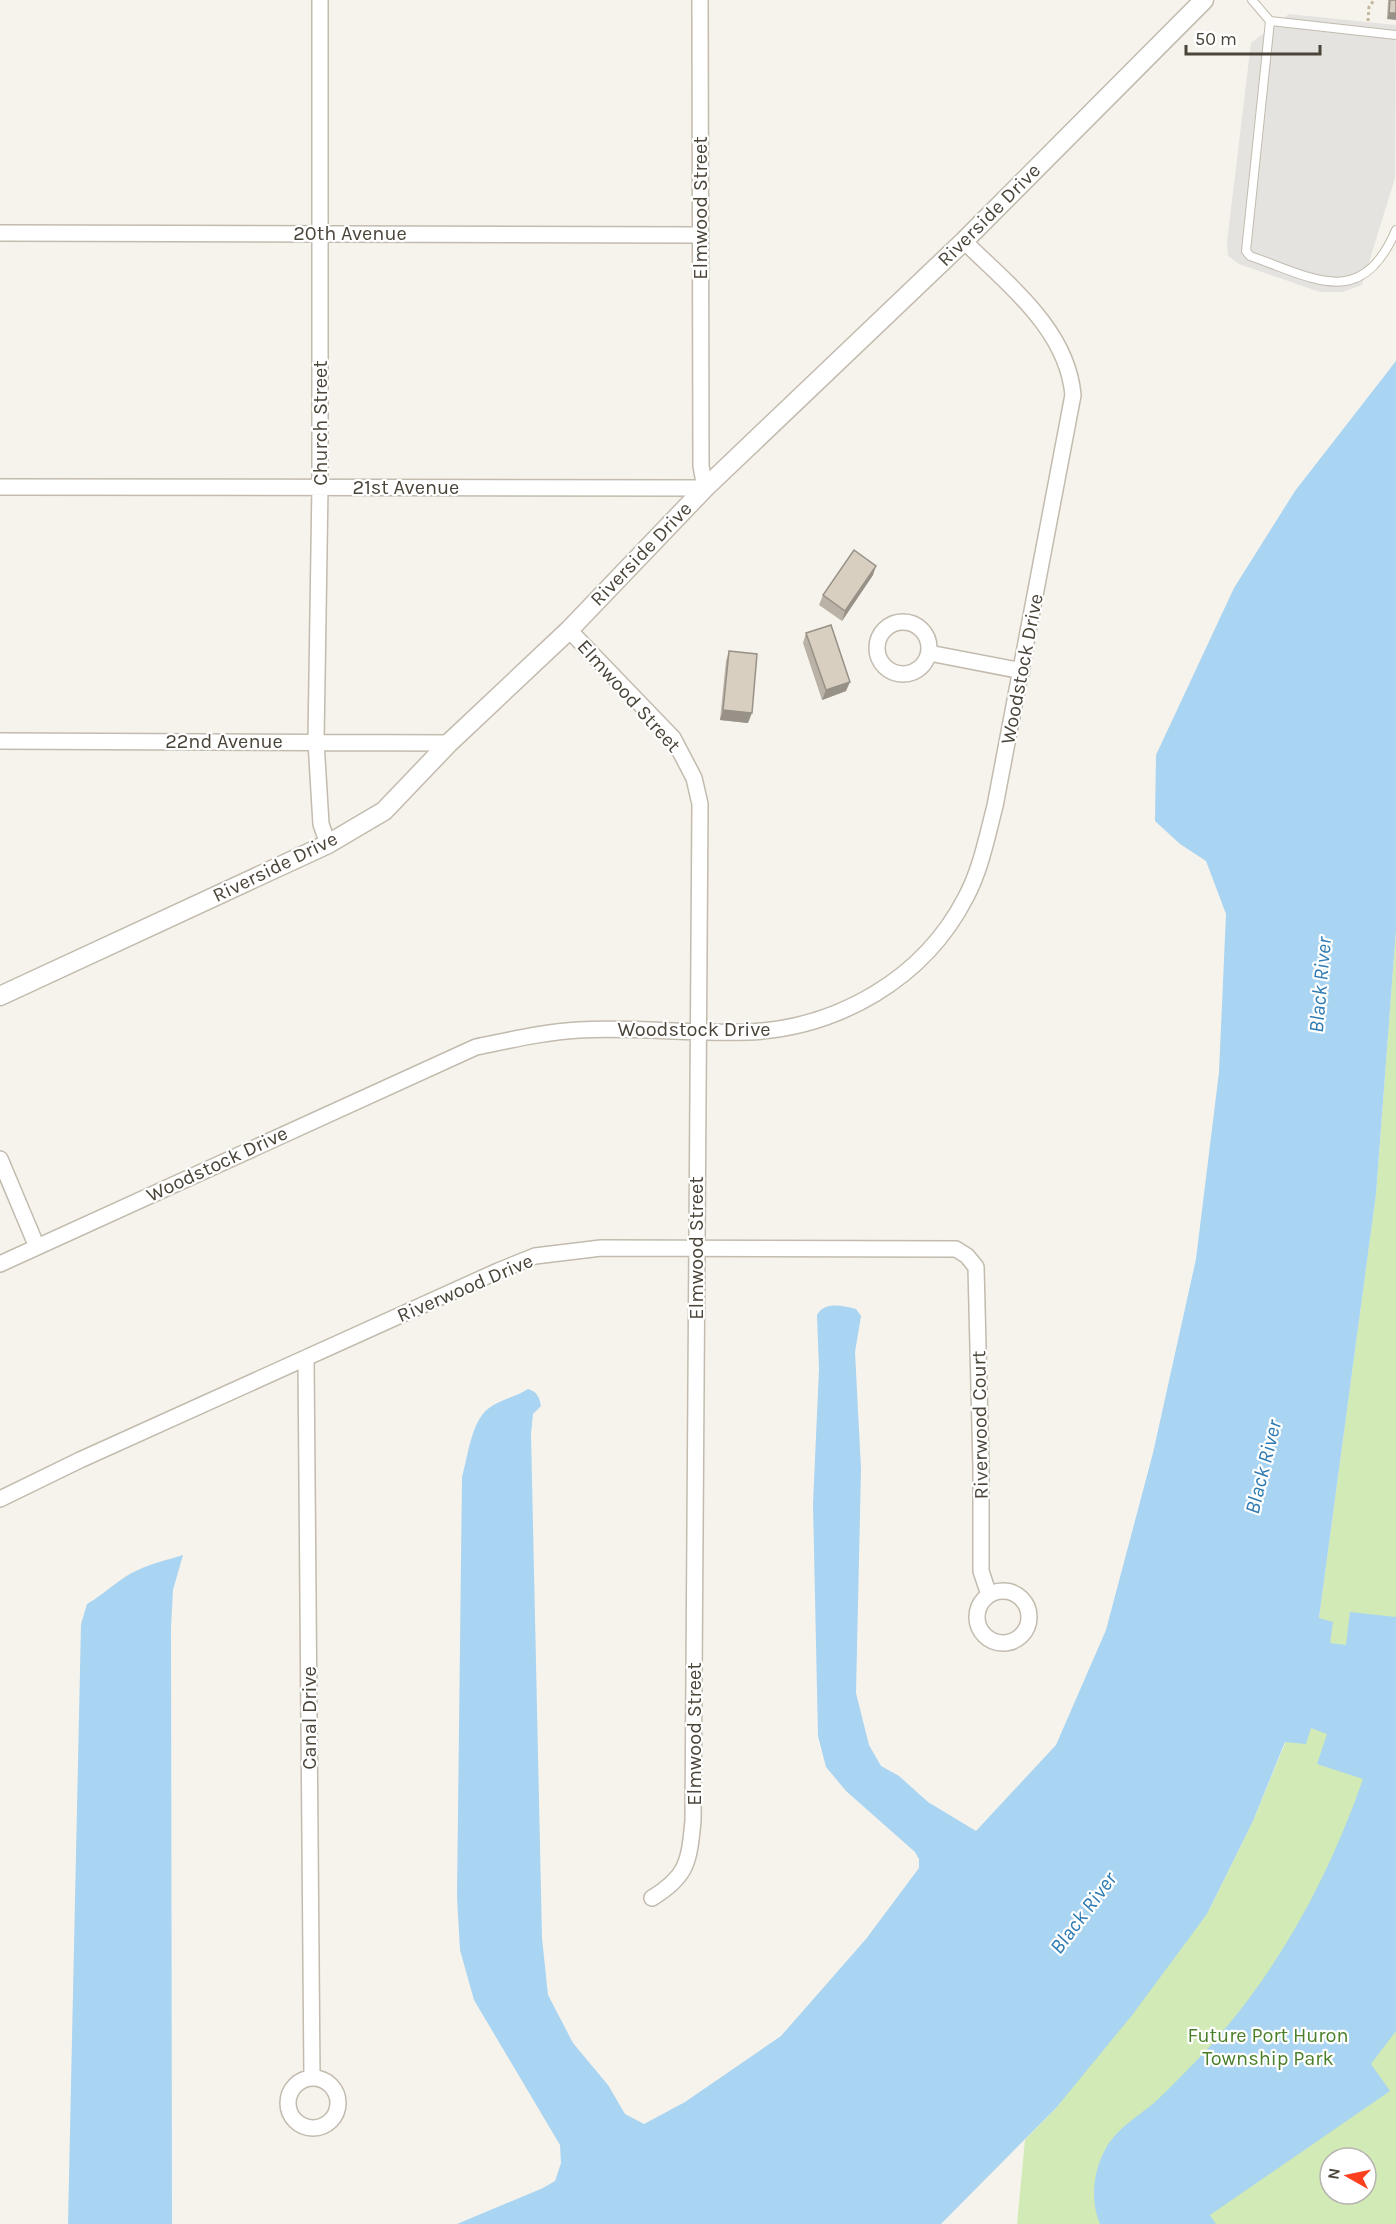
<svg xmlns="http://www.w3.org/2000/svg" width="1396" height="2224" viewBox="0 0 1396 2224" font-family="Karla,sans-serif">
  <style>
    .green { fill: #d2eab5; fill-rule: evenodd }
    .parking { fill: #e5e3e0 }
    .water { fill: #a9d4f2 }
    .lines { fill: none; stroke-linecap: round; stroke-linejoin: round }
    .service-casing { stroke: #c2bbae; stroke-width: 10 }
    .minor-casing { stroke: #c2bbae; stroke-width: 18 }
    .tertiary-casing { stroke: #c2bbae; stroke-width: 21 }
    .path { stroke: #c4b79f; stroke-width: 3; stroke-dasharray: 3 3; stroke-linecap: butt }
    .service { stroke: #fff; stroke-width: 8 }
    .minor { stroke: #fff; stroke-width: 15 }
    .tertiary { stroke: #fff; stroke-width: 18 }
    .wall { fill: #bab2a6 }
    .shaded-wall { fill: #979187 }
    .building { fill: #d8cfc1; stroke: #979187; stroke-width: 1.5 }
    .labels { text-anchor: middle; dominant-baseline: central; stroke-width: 4.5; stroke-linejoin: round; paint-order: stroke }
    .street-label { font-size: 20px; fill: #4b4439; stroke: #fff }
    .park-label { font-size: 20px; fill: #4a7f2a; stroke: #fff }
    .water-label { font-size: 21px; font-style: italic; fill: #2e7ab2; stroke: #fff }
  </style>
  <rect width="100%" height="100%" fill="#f6f3ec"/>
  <!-- green -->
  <path class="green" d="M1396,930V2224H1017L1025,2140L1056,2108L1207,1914L1253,1821L1284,1746L1301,1693L1319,1618L1376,1194ZM1330,2158H1366V2194H1330Z"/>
  <!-- parking -->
  <path class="parking" d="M1289,14L1396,25L1395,178L1362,285L1342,292H1320L1239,264L1228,256L1227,242L1251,43Z"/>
  <!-- water -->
  <path class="water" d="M1396,361V930L1376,1194L1319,1618L1333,1622L1330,1643L1346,1645L1350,1612L1396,1617V2031L1371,2064L1390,2091L1210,2215L1216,2224H1100C1090,2201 1093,2172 1105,2150C1115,2130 1137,2117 1154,2103C1169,2089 1184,2073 1199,2058C1274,1979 1327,1882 1363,1779L1317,1764L1327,1734L1311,1728L1306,1744L1285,1742L1253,1821L1207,1914L1133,2014L1056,2108L941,2224H457L543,2188L555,2181L561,2163L560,2145L474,2000L460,1950L457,1897L462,1477C468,1457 471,1421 489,1408C501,1399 516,1397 528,1389C537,1392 539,1396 541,1406L533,1414L531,1434L542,1938L548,1995L573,2043L608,2085L625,2114L644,2124L685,2102L781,2036L866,1939L919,1868V1859L915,1852L846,1791L826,1767L818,1736L813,1504L819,1369L817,1315C825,1301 843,1306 856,1309L861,1316L855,1352L861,1469L856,1693L869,1745L881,1766L899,1776L928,1802L976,1831L1056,1745L1106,1630L1153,1453L1196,1259L1219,1072L1226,914L1206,861L1180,844L1155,821L1156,755L1234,588L1295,491Z
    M183,1555L173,1590L171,1627L172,2224H68L81,1624L87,1604C105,1594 119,1578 138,1570C152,1563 168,1560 183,1555Z"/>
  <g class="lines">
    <defs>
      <path id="service" d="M1252,0L1270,21L1396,35
        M1270,21L1246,251L1250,256C1314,278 1361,311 1396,230"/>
      <path id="minor" d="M320,0V486L316,742L321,824L328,844
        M0,233L699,235
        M0,487L705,488L701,466L700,0
        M877 648a26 26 0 1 1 52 0a26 26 0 1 1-52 0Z
        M569,630L673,738L694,778L700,804L693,1821C689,1861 688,1876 652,1898
        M929,653L1022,671
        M0,741L449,743
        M0,1159L37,1247
        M0,1264L476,1047C511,1040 544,1032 579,1030C635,1027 692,1034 748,1032C838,1028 924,979 966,897C981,869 987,836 995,806L1073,395C1067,329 1008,285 964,241
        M306,1359L312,2078
        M0,1499L80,1460L498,1271L535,1256L601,1248L956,1249L967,1256L976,1267L981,1467V1571L989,1595
        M977 1617a26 26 0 1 1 52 0a26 26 0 1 1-52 0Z
        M288 2103a25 25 0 1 1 50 0a25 25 0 1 1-50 0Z"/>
      <path id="tertiary" d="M0,996L328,844L384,811L449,743L569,630L705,488L964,241L1204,0"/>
    </defs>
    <!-- service casing -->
    <use href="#service" class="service-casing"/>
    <!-- minor casing -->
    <use href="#minor" class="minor-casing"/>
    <!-- tertiary casing -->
    <use href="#tertiary" class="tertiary-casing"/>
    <!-- path -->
    <path class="path" d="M1368,21L1369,7L1374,0"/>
    <!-- service -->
    <use href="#service" class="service"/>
    <!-- minor -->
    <use href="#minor" class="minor"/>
    <!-- tertiary -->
    <use href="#tertiary" class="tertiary"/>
  </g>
  <!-- wall -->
  <path class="wall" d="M1388,0H1396L1387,19L1388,1Z
    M873,575L842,621L819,605L823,595Z
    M806,633L846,691L822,700L803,643Z
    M729,651L748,723L720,720L726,661Z"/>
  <!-- shaded-wall -->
  <path class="shaded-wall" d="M1389,13H1396V20L1387,19Z
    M876,566L873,575L842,621L845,611Z
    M850,682L846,691L822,700L826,690Z
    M723,710L752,713L748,723L720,720Z"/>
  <!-- building -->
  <path class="building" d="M1390,0H1396V13H1389Z
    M854,550L876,566L845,611L823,595Z
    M831,625L850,682L826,690L806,633Z
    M729,651L757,654L752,713L723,710Z"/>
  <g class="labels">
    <!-- street labels -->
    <g class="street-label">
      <text transform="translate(700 208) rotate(-90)">Elmwood Street</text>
      <text transform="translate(989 215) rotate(-45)">Riverside Drive</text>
      <text x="350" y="233">20th Avenue</text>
      <text transform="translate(320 423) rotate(-90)">Church Street</text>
      <text x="406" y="487">21st Avenue</text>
      <text transform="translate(641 554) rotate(-46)">Riverside Drive</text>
      <text transform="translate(1022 669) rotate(-79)">Woodstock Drive</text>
      <text transform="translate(629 696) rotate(48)">Elmwood Street</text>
      <text x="224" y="741">22nd Avenue</text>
      <text transform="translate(275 867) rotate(-26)">Riverside Drive</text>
      <text x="694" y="1029">Woodstock Drive</text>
      <text transform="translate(217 1164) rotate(-25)">Woodstock Drive</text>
      <text transform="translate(696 1248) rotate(-90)">Elmwood Street</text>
      <text transform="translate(465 1288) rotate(-23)">Riverwood Drive</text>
      <text transform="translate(980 1425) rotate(-91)">Riverwood Court</text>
      <text transform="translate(309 1718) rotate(-90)">Canal Drive</text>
      <text transform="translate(694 1734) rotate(-90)">Elmwood Street</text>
    </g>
    <!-- park labels -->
    <g class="park-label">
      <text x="1268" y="2035">Future Port Huron<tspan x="1268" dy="23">Township Park</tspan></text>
    </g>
    <!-- water labels -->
    <g class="water-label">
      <text transform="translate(1320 985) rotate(-85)">Black River</text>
      <text transform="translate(1263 1467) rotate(-76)">Black River</text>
      <text transform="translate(1083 1913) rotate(-53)">Black River</text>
    </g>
  </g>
  <!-- north arrow -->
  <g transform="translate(1348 2176) rotate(279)"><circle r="28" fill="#ffffff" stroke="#b7b4b0" stroke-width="1.5"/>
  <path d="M0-4.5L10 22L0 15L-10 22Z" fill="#fc3f1d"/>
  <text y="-9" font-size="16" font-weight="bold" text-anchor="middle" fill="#4b4439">N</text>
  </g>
  <!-- scale -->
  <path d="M1186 45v9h134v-9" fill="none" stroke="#4b4439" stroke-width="3"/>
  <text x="1195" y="45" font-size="18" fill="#4b4439" stroke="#ffffff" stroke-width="4.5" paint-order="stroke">50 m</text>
</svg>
